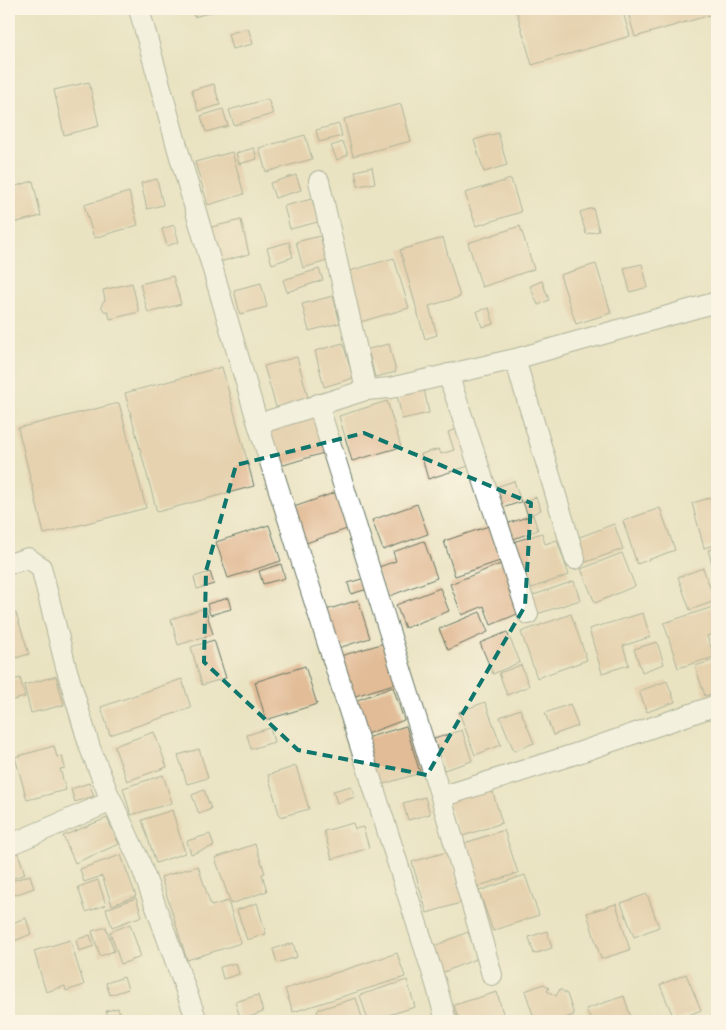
<svg xmlns="http://www.w3.org/2000/svg" width="726" height="1030" viewBox="0 0 726 1030" font-family="'IM FELL DW Pica',serif">
  <style>
    .building { fill: #e2bc97 }
    .lines { fill: none; stroke-linecap: round; stroke-linejoin: round }
    .street-casing { stroke: #676; stroke-width: 22 }
    .street { stroke: #fff; stroke-width: 20 }
    .marked { fill: none; stroke: #0f766e; stroke-width: 4; stroke-dasharray: 10 6; stroke-linejoin: round }
  </style>
  <rect width="100%" height="100%" fill="#fcf5e5"/>
  <filter id="ink" filterUnits="userSpaceOnUse"><feTurbulence type="fractalNoise" baseFrequency=".02" numOctaves="2"/><feDisplacementMap in="SourceGraphic" scale="10" xChannelSelector="R" yChannelSelector="G"/><feConvolveMatrix kernelMatrix="1 2 1 2 8 2 1 2 1" color-interpolation-filters="sRGB"/></filter>
  <filter id="wash" filterUnits="userSpaceOnUse"><feTurbulence type="fractalNoise" baseFrequency=".0096" numOctaves="4" result="noise"/><feDisplacementMap in="SourceGraphic" scale="20" xChannelSelector="R" yChannelSelector="G"/><feGaussianBlur stdDeviation="1.12" result="paint"/><feColorMatrix in="noise" values="0 0 0 0 0 0 0 0 0 0 0 0 0 0 0 0 0 1.4 0 .05"/><feComposite in="paint" operator="in"/></filter>
  <g filter="url(#wash)">
    <rect width="100%" height="100%" fill="#eae3c2"/>
    <g id="blocks">
      <!-- building -->
      <path class="building" d="M191,9H222L194,17Z
        M516,9H622L630,36L532,65Z
        M627,9H717V13L635,37Z
        M248,28L253,44L232,49L228,34Z
        M89,82L99,126L64,135L54,90Z
        M214,84L220,105L198,111L192,90Z
        M268,99L273,114L234,125L229,110Z
        M401,104L411,141L353,156L344,119Z
        M223,109L228,126L206,132L201,116Z
        M339,124L342,136L319,142L316,130Z
        M498,133L507,165L484,172L474,140Z
        M305,135L312,159L266,172L259,148Z
        M343,142L348,155L337,160L331,146Z
        M254,148L257,159L239,164L236,153Z
        M232,152L244,194L208,205L195,162Z
        M372,167L375,183L358,186L355,171Z
        M296,175L301,190L275,198L270,183Z
        M157,179L163,205L147,209L141,183Z
        M511,179L521,212L476,226L465,193Z
        M33,181L41,216L9,224V188Z
        M129,192L138,225L94,238L84,205Z
        M312,199L318,222L290,229L284,206Z
        M593,208L599,231L586,234L580,212Z
        M241,220L249,254L216,263L207,228Z
        M174,225L179,242L167,246L162,229Z
        M520,226L534,269L482,287L468,243Z
        M320,236L327,261L303,268L296,242Z
        M443,238L460,297L429,306L437,335L425,339L400,250Z
        M289,242L293,257L272,264L267,248Z
        M394,258L409,308L360,322L346,272Z
        M596,264L611,313L576,324L560,275Z
        M642,264L648,287L630,292L624,268Z
        M319,269L323,280L287,292L283,280Z
        M173,276L181,304L148,313L140,284Z
        M542,281L549,300L538,305L530,286Z
        M132,283L139,312L110,319L108,311H104L102,307V303L105,300L103,290Z
        M261,283L267,307L240,314L234,290Z
        M333,296L340,323L309,331L302,304Z
        M489,308L494,324L482,327L477,311Z
        M343,343L353,378L324,387L315,351Z
        M389,344L396,372L375,377L368,349Z
        M297,357L309,401L277,410L264,366Z
        M222,367L254,486L157,512L125,393Z
        M423,384L429,413L402,419L396,390Z
        M387,401L401,447L352,461L339,416Z
        M119,403L146,508L44,534L18,428Z
        M319,412L330,451L277,467L265,428Z
        M460,428L472,465L428,479L421,454L439,449L441,454L454,450L448,432Z
        M514,481L521,502L499,509L493,488Z
        M337,492L350,528L306,543L294,507Z
        M717,496V544L704,548L692,503Z
        M536,497L541,510L528,516L523,502Z
        M417,504L428,534L383,550L372,520Z
        M660,508L675,550L637,564L623,521Z
        M533,515L538,530L508,541L503,525Z
        M614,524L623,549L586,562L577,538Z
        M269,525L281,561L228,578L216,542Z
        M492,525L503,560L455,576L444,541Z
        M542,533L545,544L557,540L569,575L526,590L510,543Z
        M424,541L437,578L387,597L376,568L396,561L393,552Z
        M717,548V570L714,571L708,550Z
        M622,553L635,586L595,603L581,569Z
        M503,563L522,612L491,625L484,606L462,615L450,584Z
        M281,564L285,578L263,584L259,571Z
        M703,568L715,601L690,610L678,577Z
        M210,572L214,584L197,589L194,577Z
        M368,577L371,588L351,594L348,583Z
        M574,581L580,600L534,615L528,597Z
        M440,588L449,611L405,628L396,605Z
        M228,598L231,609L210,615L207,604Z
        M358,600L370,638L332,650L320,612Z
        M716,606L717,632L707,636L714,657L678,668L664,623Z
        M205,608L213,634L178,645L171,619Z
        M480,612L488,632L448,650L439,629Z
        M16,613L29,654L9,660V615Z
        M643,613L650,637L623,646L629,665L602,673L589,629Z
        M571,614L587,660L537,678L521,632Z
        M507,632L520,662L493,674L480,643Z
        M214,640L226,678L202,685L191,647Z
        M388,642L400,682L349,698L337,657Z
        M657,642L664,664L642,672L634,649Z
        M717,659V692L705,696L695,666Z
        M521,665L529,686L507,695L499,673Z
        M305,666L317,704L266,720L255,682Z
        M56,676L64,705L31,713L24,685Z
        M20,678L25,697L9,701V681Z
        M182,679L191,708L110,735L101,707Z
        M667,681L675,702L647,712L639,691Z
        M393,687L404,720L364,735L352,702Z
        M485,702L501,745L475,755L459,712Z
        M570,704L578,726L553,735L545,713Z
        M520,709L534,743L514,751L500,717Z
        M406,726L420,773L377,786L363,739Z
        M270,728L274,742L251,749L247,735Z
        M462,730L472,761L444,770L434,739Z
        M154,732L167,767L127,781L114,746Z
        M54,746L57,757L62,756L65,768L60,769L66,790L27,800L15,757Z
        M199,749L208,778L187,784L178,755Z
        M296,766L309,809L280,817L268,775Z
        M163,775L172,803L131,815L123,788Z
        M89,783L94,796L75,802L71,789Z
        M351,786L355,797L337,803L333,791Z
        M491,786L502,823L460,837L448,800Z
        M204,790L211,809L199,814L192,795Z
        M425,797L430,814L408,820L403,803Z
        M172,810L185,853L156,863L142,820Z
        M107,818L119,844L75,863L63,836Z
        M353,823L355,829L363,827L369,848L332,859L324,831Z
        M504,830L518,873L476,887L462,844Z
        M210,834L214,846L191,854L187,841Z
        M255,844L265,873L262,874L267,891L231,904L215,858Z
        M450,851L464,902L427,913L412,862Z
        M18,853L25,874L9,880V856Z
        M121,855L136,896L112,905L102,876L84,882L80,869Z
        M198,866L211,906L228,901L241,943L187,960L161,877Z
        M30,875L34,888L9,897V882Z
        M525,875L539,915L493,931L479,891Z
        M98,880L106,905L86,912L78,887Z
        M647,894L659,927L634,937L621,903Z
        M136,898L142,916L112,927L106,909Z
        M257,903L266,934L247,940L237,910Z
        M616,904L630,950L601,959L587,913Z
        M26,918L31,934L12,942L9,933V924Z
        M130,924L141,957L121,964L110,932Z
        M106,927L114,951L100,956L92,931Z
        M547,931L552,948L534,954L529,937Z
        M468,932L478,958L439,974L429,948Z
        M90,935L94,946L79,951L76,940Z
        M70,940L84,985L66,991L65,986L46,992L34,951Z
        M293,943L297,957L277,963L273,949Z
        M397,953L405,977L293,1012L285,989Z
        M236,963L239,974L223,979L220,967Z
        M686,974L701,1010L675,1021L660,985Z
        M124,977L128,989L110,995L106,983Z
        M407,980L415,1007L368,1021L360,995Z
        M544,984L549,988L547,991L556,996L560,989L567,994L574,1015L559,1020L560,1021H535L525,991Z
        M497,992L505,1021H459L454,1005Z
        M258,995L263,1012L241,1020L235,1002Z
        M624,996L632,1021H591L586,1009Z
        M356,998L363,1021H305L319,1016L317,1010Z
        M118,1008L122,1021H109L106,1011Z"/>
    </g>
  </g>
  <g filter="url(#ink)">
    <use href="#blocks" fill-opacity="0" stroke="#676" stroke-width="1"/>
    <g class="lines">
      <defs>
        <path id="street" d="M139,9L180,157L258,424L436,984L446,1021
          M319,181L366,390
          M515,359L575,559
          M448,374L528,614
          M318,404L441,797L492,975
          M258,424L366,390L390,388L515,359L717,302
          M9,564L28,558L41,567L66,667L90,748L108,793L139,860L197,1021
          M441,797L578,753L717,705
          M9,845L112,801"/>
      </defs>
      <!-- street casing -->
      <use href="#street" class="street-casing"/>
      <!-- street -->
      <use href="#street" class="street"/>
    </g>
  </g>
  <!-- marked area -->
  <path d="M0 0H726V1030H0ZM364,433L531,503L525,606L427,775L298,750L204,662L206,571L236,465Z" fill="#eae3c2" fill-opacity=".55" fill-rule="evenodd"/>
  <path class="marked" d="M364,433L531,503L525,606L427,775L298,750L204,662L206,571L236,465Z"/>
  <!-- margin -->
  <rect width="726" height="1030" fill="none" stroke="#fcf5e5" stroke-width="30"/>
</svg>
